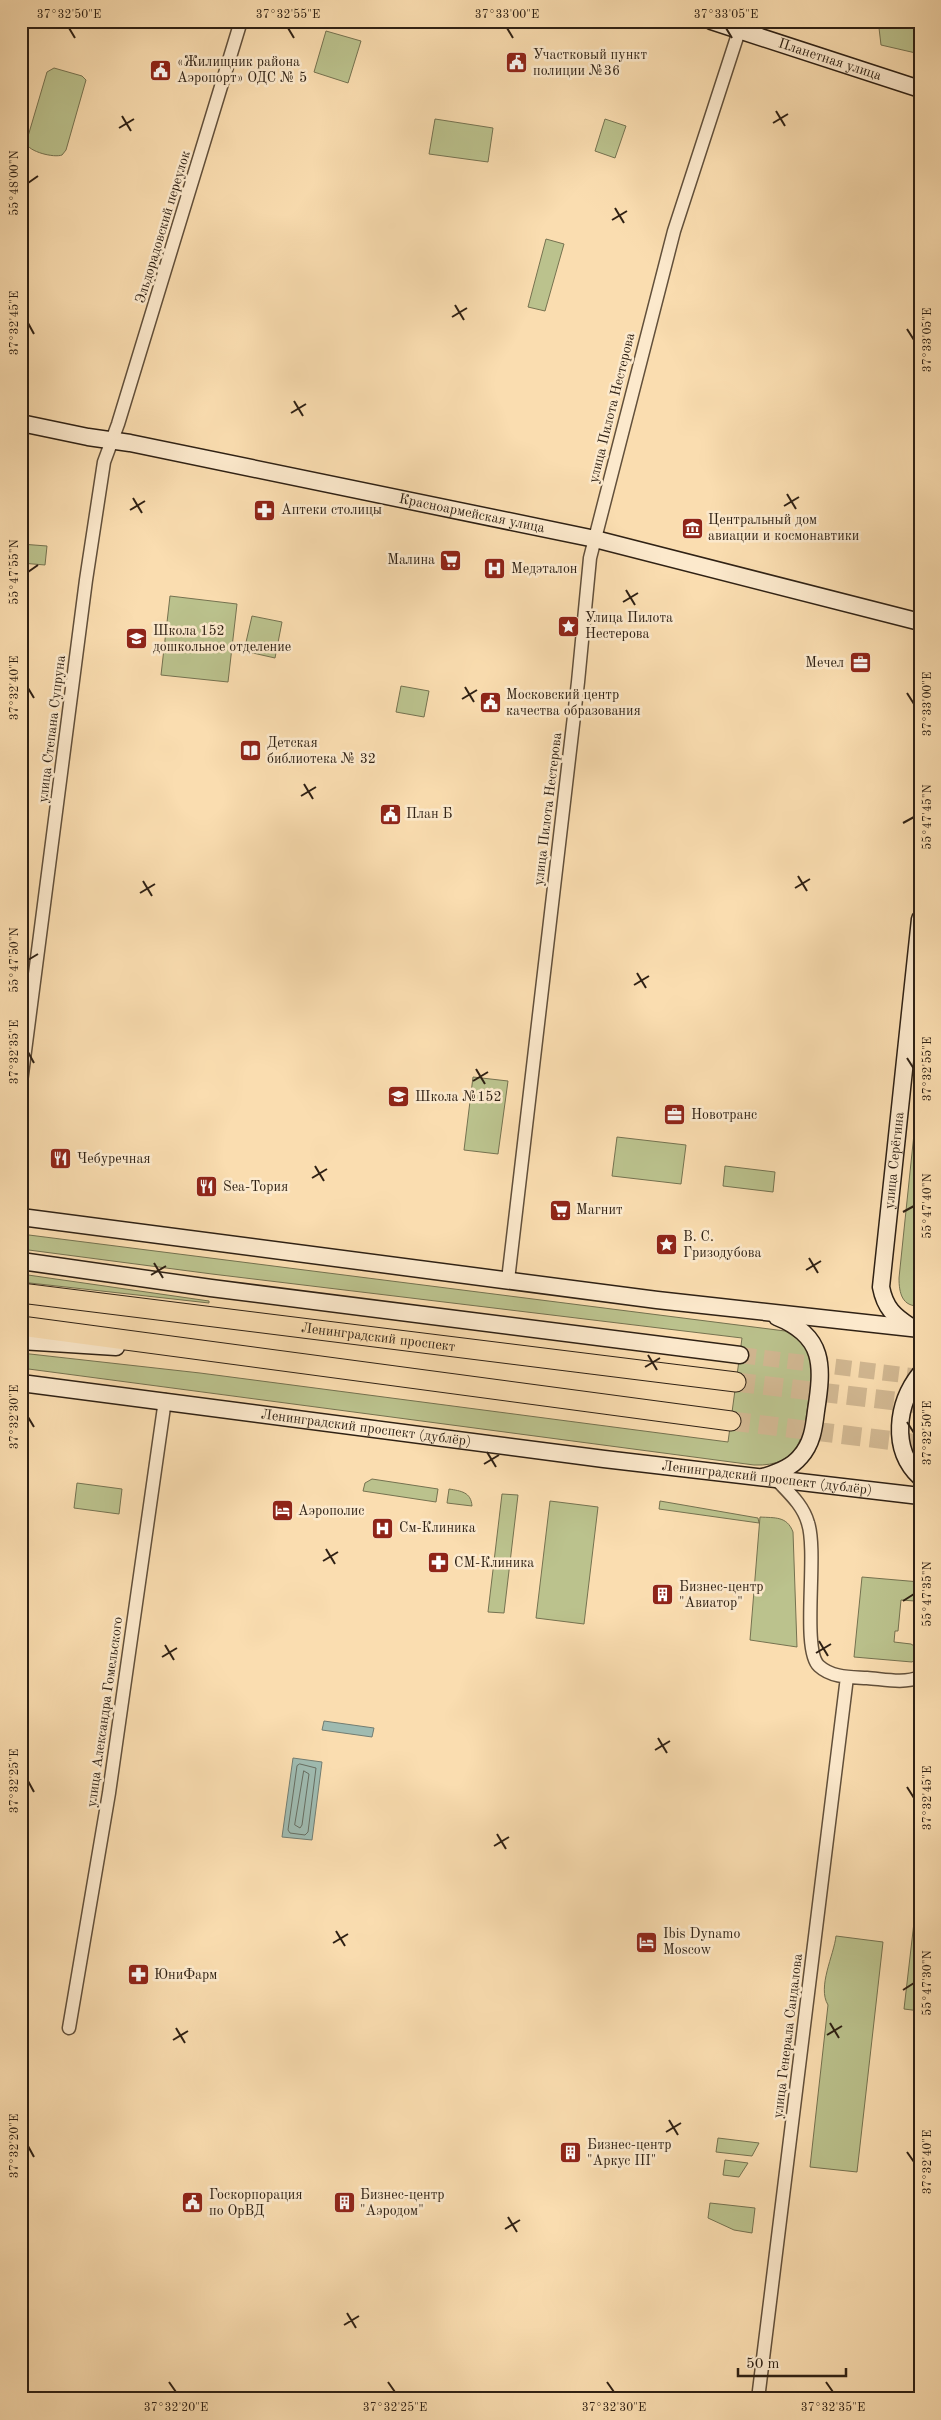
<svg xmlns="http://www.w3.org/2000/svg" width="941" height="2420" viewBox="0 0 941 2420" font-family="'Old Standard TT',serif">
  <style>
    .green { fill: #bbc28d; stroke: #757250 }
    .water { fill: #9fbbb1; stroke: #727d72 }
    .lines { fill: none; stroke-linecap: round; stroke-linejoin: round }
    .shore { stroke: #676e62; stroke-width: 1 }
    .secondary-tunnel { stroke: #d1b791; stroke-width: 16; stroke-dasharray: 16 8; stroke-linecap: butt }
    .primary-tunnel { stroke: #d1b791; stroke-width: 19; stroke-dasharray: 19 9; stroke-linecap: butt }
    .street-casing { stroke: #62503b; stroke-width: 15 }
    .secondary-casing { stroke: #2f2114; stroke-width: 19 }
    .primary-casing { stroke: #2f2114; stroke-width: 21 }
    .street { stroke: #fce9cc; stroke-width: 12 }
    .secondary { stroke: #fce9cc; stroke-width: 16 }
    .primary { stroke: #faddb0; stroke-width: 19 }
    .ticks { fill: none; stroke: #2f2114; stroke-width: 2 }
    .labels { text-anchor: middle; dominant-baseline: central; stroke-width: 5; stroke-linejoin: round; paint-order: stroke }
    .poi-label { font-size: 14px; fill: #2f2114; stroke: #fce9cc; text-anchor: start }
    .street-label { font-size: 14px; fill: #2f2114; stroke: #fce9cc }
    .neatline { fill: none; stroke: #2f2114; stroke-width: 2 }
    .ticks-label { font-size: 12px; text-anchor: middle; fill: #2f2114 }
  </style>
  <rect width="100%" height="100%" fill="#faddb0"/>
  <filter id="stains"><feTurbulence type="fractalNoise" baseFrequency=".004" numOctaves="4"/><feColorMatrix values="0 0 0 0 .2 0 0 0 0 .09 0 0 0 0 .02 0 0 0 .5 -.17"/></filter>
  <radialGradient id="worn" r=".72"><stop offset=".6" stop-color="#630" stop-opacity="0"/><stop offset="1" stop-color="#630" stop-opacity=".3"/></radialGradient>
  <!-- green -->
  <path class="green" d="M863,21H920V54L881,45L879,28Z
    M326,31L361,41L348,83L314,72Z
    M54,68L82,76L86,80L66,150L62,155C54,158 29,152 26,143L47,72Z
    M435,119L493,128L488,162L429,154Z
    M605,119L626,126L615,158L595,151Z
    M546,239L564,244L545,311L528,307Z
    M21,544L47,546L45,565L21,563Z
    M170,596L237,604L228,682L161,675Z
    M252,616L282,622L275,658L244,651Z
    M401,686L429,691L424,717L396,712Z
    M920,1076V1306C902,1307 899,1293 899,1278Z
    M473,1077L508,1081L498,1154L464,1150Z
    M617,1137L686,1145L681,1184L612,1176Z
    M725,1166L775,1172L773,1192L723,1186Z
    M21,1234L785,1331C795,1337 805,1343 809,1355C814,1368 811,1383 809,1397C804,1434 801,1467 754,1465L21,1368V1353L200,1373L728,1442L742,1338L212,1274L21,1249Z
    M21,1274L209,1301V1303L21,1282Z
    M372,1479L438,1489L436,1502L363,1491L365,1483Z
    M77,1483L122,1489L119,1514L74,1508Z
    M449,1489C461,1491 471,1492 472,1506L447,1503Z
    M502,1494L518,1495L504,1613L488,1612Z
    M550,1501L598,1507L584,1624L536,1618Z
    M660,1501L758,1518L759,1523L659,1509Z
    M760,1517C775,1518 787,1516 793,1532L797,1647L750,1640Z
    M862,1577L920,1582V1598L915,1601L901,1600L898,1631H895L894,1642L911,1644L919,1649L918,1658L912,1662L854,1657Z
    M916,1905L920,1906V2011L904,2009Z
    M836,1936L883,1942L857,2172L810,2167L828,2005C817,1987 834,1955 836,1936Z
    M718,2138L759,2143L752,2156L716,2152Z
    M725,2160L748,2163L739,2177L723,2175Z
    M710,2203L755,2208L752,2233L734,2230L708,2218Z"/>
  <!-- water -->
  <path class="water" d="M324,1721L374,1728L372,1737L322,1730Z
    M293,1758L322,1762L312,1840L282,1837Z"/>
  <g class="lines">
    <!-- shore -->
    <path class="shore" d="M300,1764L316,1768L308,1832L305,1835L290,1833L288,1830L297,1766Z
      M304,1771L309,1774L302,1825L300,1828L295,1825Z"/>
    <!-- secondary-tunnel -->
    <path class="secondary-tunnel" d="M740,1355L920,1377"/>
    <!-- primary-tunnel -->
    <path class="primary-tunnel" d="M736,1382L920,1404
      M731,1421L920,1444"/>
    <defs>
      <path id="street" d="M21,1082L86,580L104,462L118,424L241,21
        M508,1280L578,682L590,558L674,231L739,31
        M777,1480C789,1493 803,1505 808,1523C818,1553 801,1650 819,1666C832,1678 851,1677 867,1678C883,1679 904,1684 920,1677
        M69,2028L109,1793L165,1400
        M758,2399L847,1677"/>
      <g id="secondary">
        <path id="s1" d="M711,21L920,89"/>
        <path id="s2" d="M21,423L88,437L130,443L595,539L920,622"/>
        <path d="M21,1217L657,1300L920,1329"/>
        <path d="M21,1261L211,1288L740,1355"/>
        <path id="s3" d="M911,1327C894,1316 885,1308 881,1287L920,919"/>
        <path d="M21,1341L116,1347"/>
        <path d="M920,1374C897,1403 890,1449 920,1477"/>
        <path id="s4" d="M21,1383L604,1459L920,1496"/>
        <path d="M763,1477C777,1473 791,1468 800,1457C812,1444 814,1428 816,1411C823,1366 825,1336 777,1317"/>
      </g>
      <g id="primary">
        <path id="s5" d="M21,1293L736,1382"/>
        <path d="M21,1326L731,1421"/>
      </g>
    </defs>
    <!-- street casing -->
    <use href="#street" class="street-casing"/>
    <!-- secondary casing -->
    <use href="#secondary" class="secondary-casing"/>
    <!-- primary casing -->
    <use href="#primary" class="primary-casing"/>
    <!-- street -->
    <use href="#street" class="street"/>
    <!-- secondary -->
    <use href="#secondary" class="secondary"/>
    <!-- primary -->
    <use href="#primary" class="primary"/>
  </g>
  <!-- ticks -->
  <path class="ticks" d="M69,28L75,38M288,28L294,38M507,28L513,38M726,28L732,38M776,111L785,126M122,116L131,131M773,123L788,114M119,128L134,119M28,183L38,176M615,208L624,223M612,220L627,211M455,305L464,320M452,317L467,308M28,323L34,334M907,329L914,340M294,401L303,416M291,413L306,404M787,494L796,509M133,498L142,513M784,506L799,497M130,510L145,501M28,572L38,565M626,590L635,605M623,602L638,593M465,687L474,702M28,688L34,698M907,693L914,704M462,699L477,690M304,784L313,799M301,796L316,787M903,823L914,817M798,876L807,891M143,881L152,896M795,888L810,879M140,893L155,884M28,960L38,954M637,973L646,988M634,985L649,976M28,1052L34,1063M907,1058L914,1069M476,1069L485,1084M473,1081L488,1072M315,1166L324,1181M312,1178L327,1169M903,1212L914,1206M809,1258L818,1273M154,1263L163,1278M806,1270L821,1261M151,1275L166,1266M648,1355L657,1370M645,1367L660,1358M28,1417L34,1427M907,1422L914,1433M487,1452L496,1467M484,1464L499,1455M326,1549L335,1564M323,1561L338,1552M903,1601L914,1594M819,1641L828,1656M165,1645L174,1660M816,1653L831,1644M162,1657L177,1648M658,1738L667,1753M655,1750L670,1741M28,1781L34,1792M907,1787L914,1798M497,1834L506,1849M494,1846L509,1837M336,1931L345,1946M333,1943L348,1934M903,1990L914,1983M830,2023L839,2038M176,2028L185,2043M827,2035L842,2026M173,2040L188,2031M669,2120L678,2135M666,2132L681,2123M28,2146L34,2157M907,2152L914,2162M508,2217L517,2232M505,2229L520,2220M347,2313L356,2328M344,2325L359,2316M169,2382L176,2392M388,2382L395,2392M607,2382L614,2392M826,2382L833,2392"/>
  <!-- icons -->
  <defs>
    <symbol id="civic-square" viewBox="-11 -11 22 22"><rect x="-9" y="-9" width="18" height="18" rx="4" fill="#8f2418" stroke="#fce9cc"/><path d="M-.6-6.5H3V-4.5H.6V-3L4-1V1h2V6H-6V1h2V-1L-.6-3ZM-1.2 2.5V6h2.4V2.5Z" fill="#fff"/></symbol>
    <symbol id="pharmacy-square" viewBox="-11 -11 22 22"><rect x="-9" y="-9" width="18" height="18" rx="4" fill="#8f2418" stroke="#fce9cc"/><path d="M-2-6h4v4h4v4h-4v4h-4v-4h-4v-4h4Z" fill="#fff"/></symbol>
    <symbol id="museum-square" viewBox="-11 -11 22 22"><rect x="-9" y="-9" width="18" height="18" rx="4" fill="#8f2418" stroke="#fce9cc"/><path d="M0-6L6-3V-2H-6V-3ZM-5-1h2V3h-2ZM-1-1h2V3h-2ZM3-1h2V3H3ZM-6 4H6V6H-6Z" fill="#fff"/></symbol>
    <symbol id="supermarket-square" viewBox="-11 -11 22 22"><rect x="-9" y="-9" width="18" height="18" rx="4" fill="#8f2418" stroke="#fce9cc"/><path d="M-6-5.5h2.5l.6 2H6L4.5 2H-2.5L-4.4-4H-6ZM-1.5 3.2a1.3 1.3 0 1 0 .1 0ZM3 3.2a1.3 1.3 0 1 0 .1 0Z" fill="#fff"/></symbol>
    <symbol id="hospital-square" viewBox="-11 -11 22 22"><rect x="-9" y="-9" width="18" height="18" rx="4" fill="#8f2418" stroke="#fce9cc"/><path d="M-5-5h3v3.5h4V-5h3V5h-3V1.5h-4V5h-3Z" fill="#fff"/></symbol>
    <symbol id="sight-square" viewBox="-11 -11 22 22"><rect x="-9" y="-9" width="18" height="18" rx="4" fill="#8f2418" stroke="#fce9cc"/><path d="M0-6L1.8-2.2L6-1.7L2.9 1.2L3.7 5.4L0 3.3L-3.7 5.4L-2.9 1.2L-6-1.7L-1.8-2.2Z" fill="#fff"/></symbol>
    <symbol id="school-square" viewBox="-11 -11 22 22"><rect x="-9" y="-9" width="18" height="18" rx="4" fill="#8f2418" stroke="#fce9cc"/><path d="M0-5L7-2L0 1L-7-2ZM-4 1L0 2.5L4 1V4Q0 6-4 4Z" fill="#fff"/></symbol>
    <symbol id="office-square" viewBox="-11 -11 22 22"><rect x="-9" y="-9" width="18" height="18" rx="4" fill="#8f2418" stroke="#fce9cc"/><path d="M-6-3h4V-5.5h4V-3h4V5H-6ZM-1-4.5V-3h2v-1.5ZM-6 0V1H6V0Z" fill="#fff"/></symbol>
    <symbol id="library-square" viewBox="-11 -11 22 22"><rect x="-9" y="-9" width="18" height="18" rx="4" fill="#8f2418" stroke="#fce9cc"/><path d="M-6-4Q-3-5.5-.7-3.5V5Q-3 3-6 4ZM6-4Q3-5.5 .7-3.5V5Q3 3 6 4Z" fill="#fff"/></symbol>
    <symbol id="restaurant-square" viewBox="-11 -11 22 22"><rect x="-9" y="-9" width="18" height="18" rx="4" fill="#8f2418" stroke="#fce9cc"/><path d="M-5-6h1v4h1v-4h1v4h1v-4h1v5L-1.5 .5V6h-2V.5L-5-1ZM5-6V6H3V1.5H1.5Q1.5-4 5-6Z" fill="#fff"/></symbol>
    <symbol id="hotel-square" viewBox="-11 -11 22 22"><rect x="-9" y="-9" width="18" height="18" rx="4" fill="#8f2418" stroke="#fce9cc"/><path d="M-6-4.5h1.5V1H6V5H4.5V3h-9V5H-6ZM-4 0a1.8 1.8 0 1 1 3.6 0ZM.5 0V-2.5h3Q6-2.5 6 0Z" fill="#fff"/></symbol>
    <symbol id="building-square" viewBox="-11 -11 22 22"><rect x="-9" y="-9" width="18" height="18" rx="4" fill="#8f2418" stroke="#fce9cc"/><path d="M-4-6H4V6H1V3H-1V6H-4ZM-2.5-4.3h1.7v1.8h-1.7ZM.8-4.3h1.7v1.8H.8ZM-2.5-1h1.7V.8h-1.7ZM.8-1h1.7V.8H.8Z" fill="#fff"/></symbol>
  </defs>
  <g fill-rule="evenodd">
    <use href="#civic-square" x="504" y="50" width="25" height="25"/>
    <use href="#civic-square" x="148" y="58" width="25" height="25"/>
    <use href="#pharmacy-square" x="252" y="498" width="25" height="25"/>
    <use href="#museum-square" x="680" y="516" width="25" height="25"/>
    <use href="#supermarket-square" x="438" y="548" width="25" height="25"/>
    <use href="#hospital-square" x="482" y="556" width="25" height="25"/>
    <use href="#sight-square" x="556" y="614" width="25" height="25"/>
    <use href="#school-square" x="124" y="626" width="25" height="25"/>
    <use href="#office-square" x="848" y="650" width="25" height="25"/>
    <use href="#civic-square" x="478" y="690" width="25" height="25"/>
    <use href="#library-square" x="238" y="738" width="25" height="25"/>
    <use href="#civic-square" x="378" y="802" width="25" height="25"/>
    <use href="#school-square" x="386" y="1084" width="25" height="25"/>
    <use href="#office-square" x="662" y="1102" width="25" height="25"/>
    <use href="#restaurant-square" x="48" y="1146" width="25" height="25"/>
    <use href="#restaurant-square" x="194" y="1174" width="25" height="25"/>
    <use href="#supermarket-square" x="548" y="1198" width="25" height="25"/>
    <use href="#sight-square" x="654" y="1232" width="25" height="25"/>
    <use href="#hotel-square" x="270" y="1498" width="25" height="25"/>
    <use href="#hospital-square" x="370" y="1516" width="25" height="25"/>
    <use href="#pharmacy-square" x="426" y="1550" width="25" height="25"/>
    <use href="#building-square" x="650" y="1582" width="25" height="25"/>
    <use href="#hotel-square" x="634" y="1930" width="25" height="25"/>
    <use href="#pharmacy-square" x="126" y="1962" width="25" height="25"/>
    <use href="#building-square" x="558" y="2140" width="25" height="25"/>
    <use href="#civic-square" x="180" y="2190" width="25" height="25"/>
    <use href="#building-square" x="332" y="2190" width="25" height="25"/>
  </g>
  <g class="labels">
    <!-- poi labels -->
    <g class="poi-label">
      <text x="533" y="55">Участковый пункт<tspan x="533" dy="16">полиции №36</tspan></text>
      <text x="177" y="62">«Жилищник района<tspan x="177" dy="16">Аэропорт» ОДС № 5</tspan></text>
      <text x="281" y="510">Аптеки столицы</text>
      <text x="708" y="520">Центральный дом<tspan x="708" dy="16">авиации и космонавтики</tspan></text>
      <text x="435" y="560" text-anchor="end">Малина</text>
      <text x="511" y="569">Медэталон</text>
      <text x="585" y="618">Улица Пилота<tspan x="585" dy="16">Нестерова</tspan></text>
      <text x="153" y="631">Школа 152<tspan x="153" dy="16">дошкольное отделение</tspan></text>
      <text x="844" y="663" text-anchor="end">Мечел</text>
      <text x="506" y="695">Московский центр<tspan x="506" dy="16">качества образования</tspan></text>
      <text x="267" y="743">Детская<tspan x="267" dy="16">библиотека № 32</tspan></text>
      <text x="406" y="814">План Б</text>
      <text x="415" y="1097">Школа №152</text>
      <text x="691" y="1115">Новотранс</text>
      <text x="77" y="1159">Чебуречная</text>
      <text x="223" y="1187">Sea-Тория</text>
      <text x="576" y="1210">Магнит</text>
      <text x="683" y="1237">В. С.<tspan x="683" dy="16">Гризодубова</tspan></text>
      <text x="298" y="1511">Аэрополис</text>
      <text x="399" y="1528">См-Клиника</text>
      <text x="454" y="1563">СМ-Клиника</text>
      <text x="679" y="1587">Бизнес-центр<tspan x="679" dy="16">"Авиатор"</tspan></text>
      <text x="663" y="1934">Ibis Dynamo<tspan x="663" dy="16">Moscow</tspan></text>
      <text x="154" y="1975">ЮниФарм</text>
      <text x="587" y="2145">Бизнес-центр<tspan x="587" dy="16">"Аркус III"</tspan></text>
      <text x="209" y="2195">Госкорпорация<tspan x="209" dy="16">по ОрВД</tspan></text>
      <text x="360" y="2195">Бизнес-центр<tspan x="360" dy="16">"Аэродом"</tspan></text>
    </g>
    <!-- street labels -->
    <g class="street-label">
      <text stroke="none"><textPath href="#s1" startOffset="125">Планетная улица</textPath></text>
      <text transform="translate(163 227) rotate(-73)">Эльдорадовский переулок</text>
      <text transform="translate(612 408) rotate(-76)">улица Пилота Нестерова</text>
      <text stroke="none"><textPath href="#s2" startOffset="460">Красноармейская улица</textPath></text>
      <text transform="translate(52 729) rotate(-83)">улица Степана Супруна</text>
      <text transform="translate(548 809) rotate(-83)">улица Пилота Нестерова</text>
      <text stroke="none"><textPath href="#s3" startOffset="179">улица Серёгина</textPath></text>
      <text stroke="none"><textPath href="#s5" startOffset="360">Ленинградский проспект</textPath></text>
      <text stroke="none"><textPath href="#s4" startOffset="348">Ленинградский проспект (дублёр)</textPath></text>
      <text stroke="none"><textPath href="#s4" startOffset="752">Ленинградский проспект (дублёр)</textPath></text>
      <text transform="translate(105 1712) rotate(-82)">улица Александра Гомельского</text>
      <text transform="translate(788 2036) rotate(-83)">улица Генерала Сандалова</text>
    </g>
  </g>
  <!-- margin -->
  <rect width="941" height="2420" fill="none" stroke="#faddb0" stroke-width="55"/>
  <!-- scale -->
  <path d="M738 2368v8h108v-8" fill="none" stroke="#2f2114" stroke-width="2.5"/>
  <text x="746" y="2368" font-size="15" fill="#2f2114" stroke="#fce9cc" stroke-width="4" paint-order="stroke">50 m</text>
  <rect x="28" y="28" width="886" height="2364" class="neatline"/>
  <g class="ticks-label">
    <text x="69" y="18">37°32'50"E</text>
    <text x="288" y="18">37°32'55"E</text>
    <text x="507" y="18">37°33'00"E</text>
    <text x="726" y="18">37°33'05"E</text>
    <text transform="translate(14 183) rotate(-90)" y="4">55°48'00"N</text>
    <text transform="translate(14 323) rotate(-90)" y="4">37°32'45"E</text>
    <text transform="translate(927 340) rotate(-90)" y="4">37°33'05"E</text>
    <text transform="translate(14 572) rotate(-90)" y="4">55°47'55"N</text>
    <text transform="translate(14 688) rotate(-90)" y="4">37°32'40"E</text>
    <text transform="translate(927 704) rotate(-90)" y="4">37°33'00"E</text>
    <text transform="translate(927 817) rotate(-90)" y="4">55°47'45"N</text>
    <text transform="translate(14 960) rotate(-90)" y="4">55°47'50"N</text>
    <text transform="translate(14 1052) rotate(-90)" y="4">37°32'35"E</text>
    <text transform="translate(927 1069) rotate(-90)" y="4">37°32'55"E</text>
    <text transform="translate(927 1206) rotate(-90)" y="4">55°47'40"N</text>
    <text transform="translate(14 1417) rotate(-90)" y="4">37°32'30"E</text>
    <text transform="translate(927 1433) rotate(-90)" y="4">37°32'50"E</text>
    <text transform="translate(927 1594) rotate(-90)" y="4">55°47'35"N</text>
    <text transform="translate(14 1781) rotate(-90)" y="4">37°32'25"E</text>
    <text transform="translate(927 1798) rotate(-90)" y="4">37°32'45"E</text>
    <text transform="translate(927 1983) rotate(-90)" y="4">55°47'30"N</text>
    <text transform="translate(14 2146) rotate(-90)" y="4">37°32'20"E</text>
    <text transform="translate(927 2162) rotate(-90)" y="4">37°32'40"E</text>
    <text x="176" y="2411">37°32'20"E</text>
    <text x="395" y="2411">37°32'25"E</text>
    <text x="614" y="2411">37°32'30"E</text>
    <text x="833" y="2411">37°32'35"E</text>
  </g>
  <rect width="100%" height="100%" filter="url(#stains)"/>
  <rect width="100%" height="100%" fill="url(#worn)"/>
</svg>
